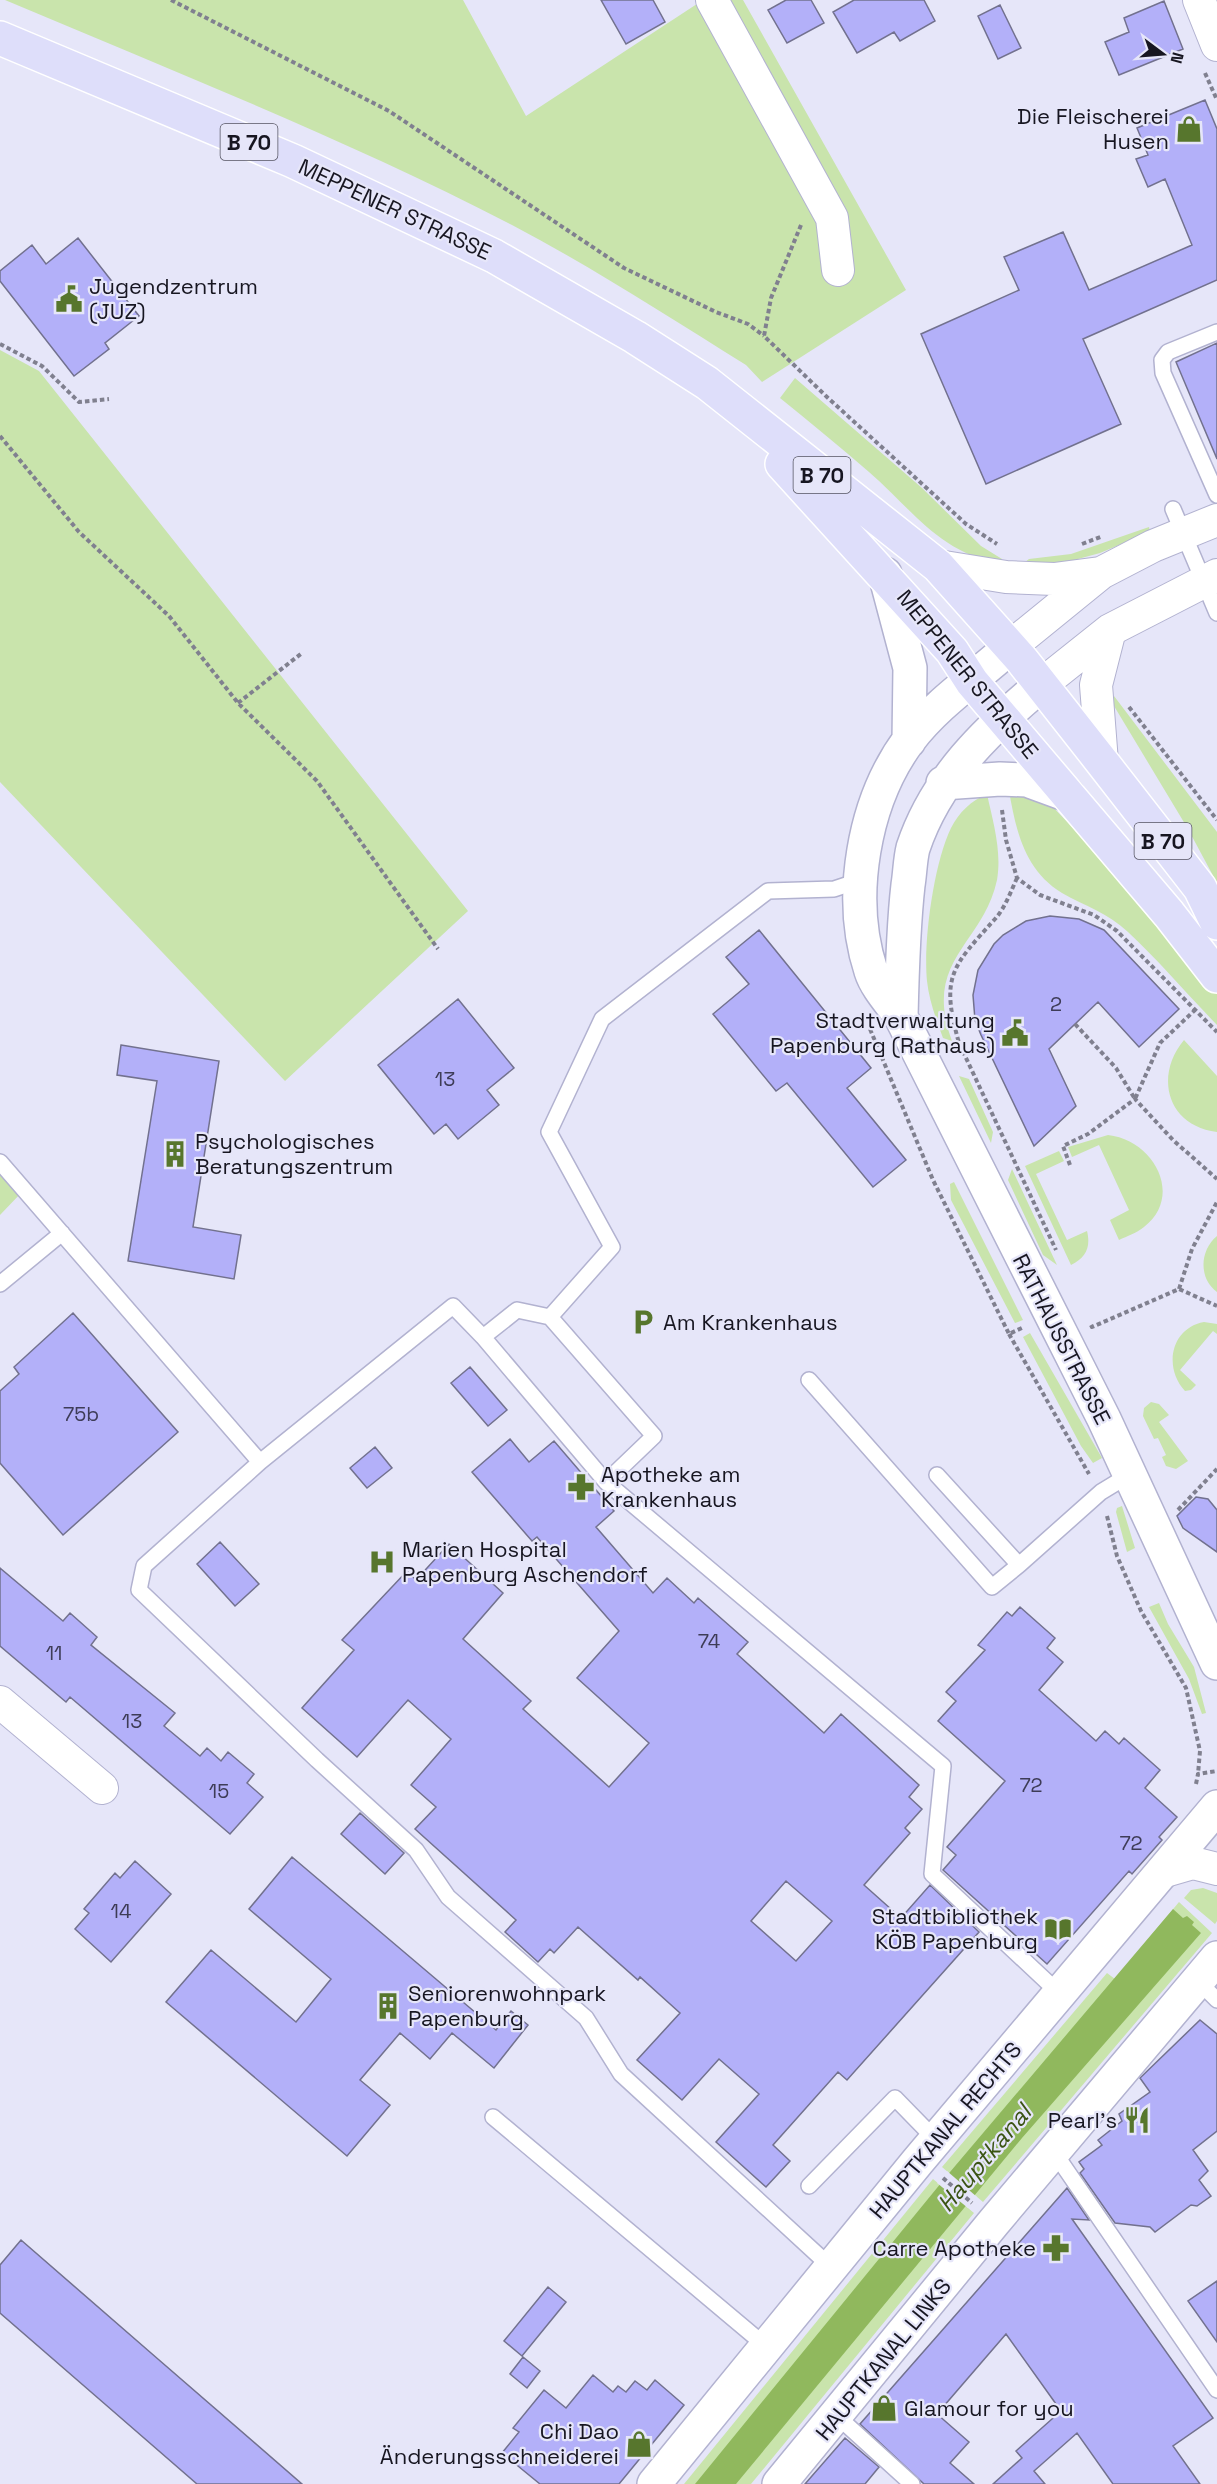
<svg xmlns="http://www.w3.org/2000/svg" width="1217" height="2484" viewBox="0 0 1217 2484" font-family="'Space Grotesk',sans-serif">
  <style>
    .green { fill: #c9e4ac }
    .water { fill: #90b85d }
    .pier { fill: #e6e6f9 }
    .building { fill: #b3b0f9; stroke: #72718e; stroke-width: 1.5; fill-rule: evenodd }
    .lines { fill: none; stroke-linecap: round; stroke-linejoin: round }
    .service-casing { stroke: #b2b2d0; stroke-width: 18 }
    .minor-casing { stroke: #b2b2d0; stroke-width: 34 }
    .tertiary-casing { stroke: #b2b2d0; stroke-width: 36 }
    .primary-casing { stroke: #fff; stroke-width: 36 }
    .path { stroke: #80808f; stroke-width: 4; stroke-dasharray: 4.5 3; stroke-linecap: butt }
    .service { stroke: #fff; stroke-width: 15 }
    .minor { stroke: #fff; stroke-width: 32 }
    .tertiary { stroke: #fff; stroke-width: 33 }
    .primary { stroke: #dedefa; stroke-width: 33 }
    .labels { text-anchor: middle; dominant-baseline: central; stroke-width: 4.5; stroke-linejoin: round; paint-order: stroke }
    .number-label { font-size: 20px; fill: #3e3c57 }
    .shield { fill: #e6e6f9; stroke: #555462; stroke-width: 1.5 }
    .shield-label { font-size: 21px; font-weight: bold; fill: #171621 }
    .poi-label { font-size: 22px; fill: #171621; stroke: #e6e6f9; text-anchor: start }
    .street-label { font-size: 22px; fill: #171621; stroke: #e6e6f9 }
    .water-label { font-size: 24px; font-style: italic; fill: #3b5414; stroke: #e6e6f9 }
  </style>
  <rect width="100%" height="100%" fill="#e6e6f9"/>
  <!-- green -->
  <path class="green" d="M5,0H463L526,116L703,0H743L906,290L762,382L746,365C669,317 592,267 512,225C348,140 175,72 5,0Z
    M0,350L39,371L468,911L285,1081L0,782Z
    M795,378L922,488L981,546L1002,559L1003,565C937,551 916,513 869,472C840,447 810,422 780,398Z
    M1149,527L1150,532L1100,553L1067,562L1020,566L1029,559L1071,554Z
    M1114,696L1217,832V883L1188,829L1114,706Z
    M1009,791L1050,804L1074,829L1217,993V1025C1187,994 1159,961 1128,932C1108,913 1085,906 1062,893C1024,870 1016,830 1009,791Z
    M987,794C993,822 1002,851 997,880C983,945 922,960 952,1041L943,1038C936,1019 929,1000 927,981C923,941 934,863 951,828C959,812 971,801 987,794Z
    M1184,1040L1217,1076V1132C1167,1126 1154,1076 1184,1040Z
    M959,1076L969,1079L993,1132L991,1143Z
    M1108,1135C1154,1140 1184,1196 1144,1227C1137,1233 1127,1236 1119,1240L1110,1220L1129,1210L1099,1145L1072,1157L1068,1147Z
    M1059,1151L1064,1161L1036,1174L1067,1240L1087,1231C1091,1247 1086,1258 1071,1265L1025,1166Z
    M0,1169L22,1192L0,1215Z
    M1012,1169L1057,1265L1043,1255L1008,1180Z
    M954,1182L1023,1320L1015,1323L951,1200L950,1184Z
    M1217,1236V1292C1198,1278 1200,1250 1217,1236Z
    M1204,1322L1217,1324V1334L1213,1331L1180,1370L1196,1385L1191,1390L1185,1391C1163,1367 1171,1328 1204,1322Z
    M1030,1333L1102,1458L1093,1463L1081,1446L1023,1337Z
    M1151,1402L1159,1404L1169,1415L1159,1422L1188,1461L1176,1469L1166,1466L1162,1457L1166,1455L1158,1438L1154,1439L1143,1416L1144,1408Z
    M1122,1506L1135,1548L1127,1552L1116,1512L1117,1508Z
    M1159,1603L1168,1624L1194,1667L1206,1713L1202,1714L1189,1679L1149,1607Z
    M1203,1888L1217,1893V1921L1215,1924L1184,1898L1191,1890Z
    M1179,1902L1212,1933L983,2202L942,2167L1107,1973L1115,1979Z
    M933,2179L974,2213L751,2484H684Z"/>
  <!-- water -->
  <path class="water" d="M1173,1909L1183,1918L1187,1916L1194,1922L1192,1925L1201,1933L1022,2138L736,2484H695L950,2172Z"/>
  <!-- pier -->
  <path class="pier" d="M947,2171L977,2197L968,2208L937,2183Z"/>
  <!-- building -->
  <path class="building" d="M601,0H653L665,22L626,44Z
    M786,0H811L824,23L787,43L768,10Z
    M854,0H924L935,21L900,41L894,32L857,53L833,12Z
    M1164,1L1183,49L1119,75L1105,42L1129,32L1124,18Z
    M1000,5L1021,48L998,59L978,16Z
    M1205,100L1217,129V280L1083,339L1121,424L986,484L921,334L1019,290L1004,257L1063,232L1089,290L1192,245L1165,179L1148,187L1136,159L1148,155L1137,128Z
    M78,238L139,316L105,343L109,349L74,376L0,281V271L32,245L46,264Z
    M1217,343V459L1176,362Z
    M1050,916L1079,919L1104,930L1179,1009L1139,1047L1098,1002L1049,1049L1076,1106L1034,1146L981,1035L975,1020L973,995L978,970L994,944L1003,935L1026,921Z
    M759,930L871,1068L847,1088L906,1160L873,1187L787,1083L776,1091L713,1014L749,984L726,957Z
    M458,999L514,1068L487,1090L499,1105L458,1139L446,1124L434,1134L378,1065Z
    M121,1045L219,1061L193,1227L241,1235L234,1279L128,1261L157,1081L117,1075Z
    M73,1313L178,1432L63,1535L0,1463V1391L19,1374L14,1367Z
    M470,1367L507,1410L488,1426L451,1383Z
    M510,1439L529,1462L554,1441L614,1511L596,1527L653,1593L667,1578L694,1603L698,1598L748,1642L737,1654L824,1733L841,1714L919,1785L909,1797L922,1809L905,1828L910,1833L864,1885L901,1918L930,1885L979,1932L847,2080L838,2072L773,2145L790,2161L766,2187L716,2142L759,2094L719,2059L682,2100L637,2060L680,2013L640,1977L638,1980L578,1927L554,1953L550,1949L538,1962L505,1932L516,1920L415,1829L436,1807L411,1785L451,1739L408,1700L357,1757L302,1708L354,1650L342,1640L407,1571L416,1580L449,1544L503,1593L463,1639L531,1701L523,1709L609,1787L649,1743L577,1678L619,1631L537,1537L532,1541L472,1472ZM786,1881L832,1921L796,1961L751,1921Z
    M375,1447L392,1468L367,1488L350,1468Z
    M1196,1497L1208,1499L1217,1510V1552L1183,1528L1177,1516Z
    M220,1542L259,1584L235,1606L197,1564Z
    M0,1568L63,1621L70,1613L97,1637L91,1645L175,1713L164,1726L200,1756L207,1748L221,1761L228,1752L254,1774L247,1783L263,1797L230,1834L70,1697L66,1702L0,1646Z
    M1020,1607L1055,1638L1047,1648L1063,1662L1039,1690L1096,1741L1105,1731L1119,1744L1124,1738L1160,1770L1145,1788L1177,1817L1159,1837L1162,1840L1132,1874L1129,1871L1047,1964L943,1870L956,1855L947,1847L1005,1781L938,1721L956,1701L946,1692L985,1650L978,1645L1007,1612L1012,1616Z
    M360,1813L404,1853L385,1874L341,1834Z
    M292,1857L496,2030L511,2011L528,2025L494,2068L452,2033L430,2059L400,2033L360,2080L390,2105L347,2156L166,2002L211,1950L296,2022L331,1979L249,1909Z
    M135,1861L171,1894L111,1962L75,1929L89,1913L84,1909L115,1873L120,1878Z
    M1200,2020L1217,2034V2131L1193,2150L1208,2171L1199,2180L1211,2196L1197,2206L1191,2205L1155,2232L1150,2227L1115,2223L1080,2173L1084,2169L1079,2162L1102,2145L1098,2140L1122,2121L1119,2114L1150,2092L1140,2078Z
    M1067,2188L1089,2220L1072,2219L1213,2418L1173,2446L1200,2484H1113L1077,2433L1034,2471L1045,2484H993L1022,2458L1016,2451L1061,2411L1006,2334L937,2414L969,2442L950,2463L974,2484H924L860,2424Z
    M21,2240L151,2353L302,2484H197L106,2405L0,2313V2265Z
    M1217,2281V2342L1188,2301Z
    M548,2287L566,2302L522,2356L504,2341Z
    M523,2357L540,2371L527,2388L510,2374Z
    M593,2375L613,2392L618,2386L626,2392L635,2381L647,2390L655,2380L684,2405L619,2484H540L502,2453L519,2432L513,2428L544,2390L566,2408Z
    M845,2438L879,2467L865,2484H805Z"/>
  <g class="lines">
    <defs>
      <path id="service" d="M1217,332L1168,352L1162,360L1163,373L1217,495
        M1173,509L1217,613
        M0,1162L260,1462L453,1306L483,1337L606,1482L943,1766L932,1874L1060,1994
        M0,1284L62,1233
        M550,1317L612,1247L549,1132L602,1019L768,891L834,889L861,880
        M483,1337L517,1310L550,1317L654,1436L606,1482
        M809,1380L992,1587L1019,1565
        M260,1462L144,1566L139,1590L317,1760L416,1850L448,1897L586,2018L621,2074L832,2268
        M937,1475L1019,1565L1101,1492L1129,1475
        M1197,1980L1217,2000
        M493,2117L767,2347
        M1054,2152L1217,2390
        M809,2186L895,2098L936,2140
        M837,2416L912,2484"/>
      <path id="minor" d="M712,0L832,218L838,270
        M1199,0L1217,45
        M938,566L1006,577L1054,579L1100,573
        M1010,647L1101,573L1153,546L1217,520
        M1041,685L1110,630L1217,575
        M1102,762L1096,685L1110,630
        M0,1702L102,1788
        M1162,1872L1193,1863L1217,1869"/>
      <path id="tertiary" d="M885,574L910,668L909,741
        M1010,647C977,677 936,704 909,740C863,802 847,898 871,971C876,987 891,1003 901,1017L1104,1419L1217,1663
        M943,783L1000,779L1027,780L1068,795
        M901,1017C902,973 903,929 908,885C910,873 910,860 913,848C936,779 986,731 1041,685
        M654,2484L918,2161L1217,1807
        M779,2484L994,2222L1217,1958"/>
      <path id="primary" d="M0,38L293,161L494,256L635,337L707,383L938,566L1021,659L1102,762L1200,888L1217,923
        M782,464L952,651L972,682L1169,914L1217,976"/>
    </defs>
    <!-- service casing -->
    <use href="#service" class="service-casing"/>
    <!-- minor casing -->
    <use href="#minor" class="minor-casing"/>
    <!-- tertiary casing -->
    <use href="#tertiary" class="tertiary-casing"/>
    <!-- primary casing -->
    <use href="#primary" class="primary-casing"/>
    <!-- path -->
    <path class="path" d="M171,0L389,111L624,268L716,312L748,324L764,336
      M1205,73L1217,100
      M801,225L771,298L764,336L827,397L966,524L997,544
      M0,344L42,366L79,402L109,399
      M0,436L79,532L169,616L238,703L317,781L438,949
      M1082,544L1103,536
      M238,703L302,653
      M1129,707L1217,820
      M1002,810L1006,840L1017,878L1040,895L1094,915L1117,931L1217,1032
      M1017,878C1011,891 1005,908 995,919C952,967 940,976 959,1043L1056,1250
      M1075,1024L1116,1068L1135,1099L1160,1043L1195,1010
      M870,1029L933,1180L1009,1334L1024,1327
      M1070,1165L1063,1146L1088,1134L1135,1099L1173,1140L1217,1179
      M1179,1289L1192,1249L1217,1202
      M1091,1325L1092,1327L1179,1289L1217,1306
      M1009,1334L1089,1474
      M1178,1510L1217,1469
      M1107,1516L1117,1556L1141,1611L1186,1688L1200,1751L1198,1774
      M1196,1784L1198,1774L1217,1771
      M943,2178L972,2203"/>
    <!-- service -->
    <use href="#service" class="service"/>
    <!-- minor -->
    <use href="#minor" class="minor"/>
    <!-- tertiary -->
    <use href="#tertiary" class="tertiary"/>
    <!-- primary -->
    <use href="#primary" class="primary"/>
  </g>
  <!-- icons -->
  <defs>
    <symbol id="shop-bare" viewBox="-9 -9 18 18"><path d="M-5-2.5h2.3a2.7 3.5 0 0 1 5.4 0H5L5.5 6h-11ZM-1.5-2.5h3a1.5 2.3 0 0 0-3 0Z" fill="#57762d" stroke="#e6e6f9" stroke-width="2.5" paint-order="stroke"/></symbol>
    <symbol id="civic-bare" viewBox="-9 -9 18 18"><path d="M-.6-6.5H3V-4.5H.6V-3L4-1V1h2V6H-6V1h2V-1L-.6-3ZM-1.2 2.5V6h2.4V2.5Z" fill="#57762d" stroke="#e6e6f9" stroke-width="2.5" paint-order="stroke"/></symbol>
    <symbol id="building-bare" viewBox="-9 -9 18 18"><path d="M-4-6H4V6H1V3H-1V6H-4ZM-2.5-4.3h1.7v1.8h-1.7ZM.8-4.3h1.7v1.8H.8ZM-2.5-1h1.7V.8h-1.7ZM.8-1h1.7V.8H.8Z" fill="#57762d" stroke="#e6e6f9" stroke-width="2.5" paint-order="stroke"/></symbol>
    <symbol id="parking-bare" viewBox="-9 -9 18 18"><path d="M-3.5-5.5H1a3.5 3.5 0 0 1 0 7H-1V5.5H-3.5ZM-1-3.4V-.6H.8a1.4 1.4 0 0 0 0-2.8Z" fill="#57762d" stroke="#e6e6f9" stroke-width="2.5" paint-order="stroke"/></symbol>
    <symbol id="pharmacy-bare" viewBox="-9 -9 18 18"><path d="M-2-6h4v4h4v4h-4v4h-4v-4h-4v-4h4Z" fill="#57762d" stroke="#e6e6f9" stroke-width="2.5" paint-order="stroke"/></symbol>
    <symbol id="hospital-bare" viewBox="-9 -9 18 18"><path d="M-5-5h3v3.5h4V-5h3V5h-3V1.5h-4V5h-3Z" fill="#57762d" stroke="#e6e6f9" stroke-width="2.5" paint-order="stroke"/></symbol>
    <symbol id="library-bare" viewBox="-9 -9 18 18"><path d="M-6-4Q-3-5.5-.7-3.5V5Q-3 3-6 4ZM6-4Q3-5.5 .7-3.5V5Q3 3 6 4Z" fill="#57762d" stroke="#e6e6f9" stroke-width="2.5" paint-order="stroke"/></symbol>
    <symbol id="restaurant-bare" viewBox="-9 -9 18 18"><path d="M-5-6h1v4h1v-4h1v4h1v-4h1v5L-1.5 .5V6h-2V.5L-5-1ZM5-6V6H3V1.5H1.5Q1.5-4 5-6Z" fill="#57762d" stroke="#e6e6f9" stroke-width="2.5" paint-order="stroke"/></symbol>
  </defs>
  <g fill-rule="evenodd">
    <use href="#shop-bare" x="1170" y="110" width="38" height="38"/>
    <use href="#civic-bare" x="50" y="280" width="38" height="38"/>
    <use href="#civic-bare" x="996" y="1014" width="38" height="38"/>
    <use href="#building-bare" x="156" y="1135" width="38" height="38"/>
    <use href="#parking-bare" x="624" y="1303" width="38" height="38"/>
    <use href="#pharmacy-bare" x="562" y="1468" width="38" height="38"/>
    <use href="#hospital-bare" x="363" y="1543" width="38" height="38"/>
    <use href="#library-bare" x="1039" y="1910" width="38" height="38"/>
    <use href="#building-bare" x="369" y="1987" width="38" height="38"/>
    <use href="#restaurant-bare" x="1118" y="2101" width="38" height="38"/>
    <use href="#pharmacy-bare" x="1037" y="2229" width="38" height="38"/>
    <use href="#shop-bare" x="865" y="2389" width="38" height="38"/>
    <use href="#shop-bare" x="620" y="2425" width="38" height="38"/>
  </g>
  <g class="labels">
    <!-- number labels -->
    <g class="number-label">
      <text x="1056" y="1004">2</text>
      <text x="445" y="1079">13</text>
      <text x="81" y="1414">75b</text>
      <text x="709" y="1641">74</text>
      <text x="54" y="1653">11</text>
      <text x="132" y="1721">13</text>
      <text x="1031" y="1785">72</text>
      <text x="219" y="1791">15</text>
      <text x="1131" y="1843">72</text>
      <text x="121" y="1911">14</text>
    </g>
    <!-- shield labels -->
    <g class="shield">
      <rect x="220.5" y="124" width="57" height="36" rx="4.5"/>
      <rect x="793.5" y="457" width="57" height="36" rx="4.5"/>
      <rect x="1134.5" y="823" width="57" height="36" rx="4.5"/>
    </g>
    <g class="shield-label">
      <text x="249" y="142">B 70</text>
      <text x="822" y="475">B 70</text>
      <text x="1163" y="841">B 70</text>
    </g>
    <!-- poi labels -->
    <g class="poi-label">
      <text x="1169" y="116" text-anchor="end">Die Fleischerei<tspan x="1169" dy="25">Husen</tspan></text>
      <text x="89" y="286">Jugendzentrum<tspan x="89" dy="25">(JUZ)</tspan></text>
      <text x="995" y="1020" text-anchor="end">Stadtverwaltung<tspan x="995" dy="25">Papenburg (Rathaus)</tspan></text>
      <text x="195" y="1141">Psychologisches<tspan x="195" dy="25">Beratungszentrum</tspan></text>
      <text x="663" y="1322">Am Krankenhaus</text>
      <text x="601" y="1474">Apotheke am<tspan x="601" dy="25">Krankenhaus</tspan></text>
      <text x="402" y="1549">Marien Hospital<tspan x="402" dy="25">Papenburg Aschendorf</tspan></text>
      <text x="1038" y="1916" text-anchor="end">Stadtbibliothek<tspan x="1038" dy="25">KÖB Papenburg</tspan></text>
      <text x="408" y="1993">Seniorenwohnpark<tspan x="408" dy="25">Papenburg</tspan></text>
      <text x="1117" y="2120" text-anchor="end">Pearl's</text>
      <text x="1036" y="2248" text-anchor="end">Carre Apotheke</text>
      <text x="904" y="2408">Glamour for you</text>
      <text x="619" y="2431" text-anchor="end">Chi Dao<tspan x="619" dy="25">Änderungsschneiderei</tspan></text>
    </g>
    <!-- street labels -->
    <g class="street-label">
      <text transform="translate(395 209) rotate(25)">MEPPENER STRASSE</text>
      <text transform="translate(968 674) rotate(51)">MEPPENER STRASSE</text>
      <text transform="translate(1062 1339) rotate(63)">RATHAUSSTRASSE</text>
      <text transform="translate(945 2130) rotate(-50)">HAUPTKANAL RECHTS</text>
      <text transform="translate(883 2359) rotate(-51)">HAUPTKANAL LINKS</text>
    </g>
    <!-- water labels -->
    <g class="water-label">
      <text transform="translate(984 2158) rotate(-50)">Hauptkanal</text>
    </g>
  </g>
  <!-- north arrow -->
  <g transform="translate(1163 54) rotate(106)" stroke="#e6e6f9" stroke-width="4.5" paint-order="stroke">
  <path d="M0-4.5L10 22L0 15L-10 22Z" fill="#171621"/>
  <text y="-9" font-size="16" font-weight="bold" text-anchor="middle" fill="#171621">N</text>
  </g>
</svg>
